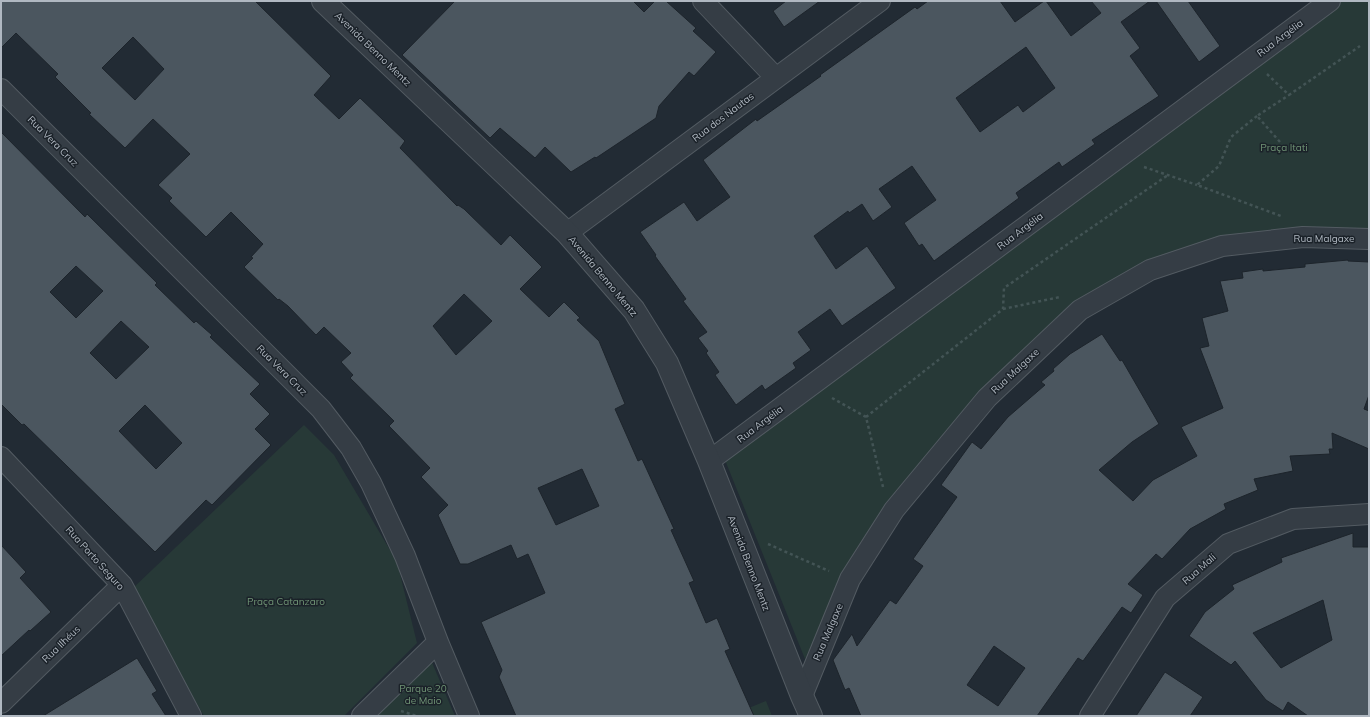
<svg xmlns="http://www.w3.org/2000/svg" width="1370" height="717" viewBox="0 0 1370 717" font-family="Mulish,sans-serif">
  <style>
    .green { fill: #273937 }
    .building { fill: #4b565f; stroke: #1d242b; fill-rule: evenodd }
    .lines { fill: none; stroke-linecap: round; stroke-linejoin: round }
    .minor-casing { stroke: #535b62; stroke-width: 22 }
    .tertiary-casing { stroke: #535b62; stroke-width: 24 }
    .path { stroke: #435455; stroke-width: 2.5; stroke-dasharray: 3 3; stroke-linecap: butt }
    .minor { stroke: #353d45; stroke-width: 20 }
    .tertiary { stroke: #353d45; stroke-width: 22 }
    .labels { text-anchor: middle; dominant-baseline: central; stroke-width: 3; stroke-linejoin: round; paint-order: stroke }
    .street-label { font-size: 10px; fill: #b0b8c1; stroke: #1b2229 }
    .park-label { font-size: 10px; fill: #719576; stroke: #1b2229 }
  </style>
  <rect width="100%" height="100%" fill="#222b34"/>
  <!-- green -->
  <path class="green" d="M1339,1H1369V229H1302L1083,298L844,578L805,659L725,460Z
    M304,425L334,455L397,562L417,643L344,716H204L131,590Z
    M430,658L455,716H372Z
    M766,701L772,716H729Z"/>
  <!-- building -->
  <path class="building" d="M1,1H255L331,76L314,95L339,119L360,98L405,141L400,148L457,206L458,205L464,209L501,245L510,235L542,267L520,289L549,317L564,302L580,318L577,320L599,341L625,404L615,409L638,461L642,459L674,529L671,530L694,581L689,583L706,623L717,618L730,649L725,651L754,716H516L499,677L502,670L481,622L545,593L528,554L517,559L511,545L468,564H460L438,515L448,505L421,477L430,468L389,426L394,421L350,378L353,375L341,362L351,353L324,327L316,335L288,306L279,299L278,300L244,267L253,258L251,257L263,244L231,212L206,237L169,201L172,198L158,185L190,154L153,119L125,148L89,114L91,113L55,77L58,74L16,33L1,48ZM133,37L164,69L135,100L102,68ZM464,294L492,321L456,355L433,326ZM582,469L599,506L556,525L538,488Z
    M455,1H633L644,12L655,1H666L696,28L693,31L716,52L694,76L689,72L659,106L656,118L596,158L595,157L571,172L545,147L535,158L500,128L490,138L402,55Z
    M786,1H820L784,27L773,11Z
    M928,1H1000L1015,22L1044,1H1046L1071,36L1101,13L1091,1H1150L1121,22L1140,48L1130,56L1159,96L1092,140L1095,144L1062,167L1059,162L1016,193L1019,198L934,261L922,244L919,246L904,223L936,200L912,166L879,189L892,207L873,221L862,204L849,213L848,211L814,236L836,269L867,246L896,288L842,326L830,309L798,332L811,350L793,363L796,368L765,390L762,385L736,405L715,375L719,372L706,353L708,351L698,338L707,332L683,301L686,299L655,256L656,255L640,232L684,202L697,221L730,197L703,160L756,119L757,121L821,76L820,75L915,7L917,9ZM1026,47L1055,88L1023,112L1018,105L980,132L956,98Z
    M1156,1H1188L1220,46L1199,62Z
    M1,132L85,217L87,214L157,283L155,285L194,323L196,321L212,335L210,337L260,384L250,394L270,414L255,429L271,445L212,505L206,500L155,552L24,424L22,425L1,404ZM76,266L103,291L76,318L50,292ZM121,321L149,347L116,379L90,353ZM145,405L182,443L156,469L119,431Z
    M1348,260V261L1369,262V395L1364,409L1369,411V449L1332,433L1333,449H1329L1330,454L1290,456L1293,471L1254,479L1258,490L1224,504L1226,509L1190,529L1162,559L1156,554L1128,584L1143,595L1131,613L1122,607L1083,661L1078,658L1037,716H861L849,688L845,690L833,660L852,634L857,646L890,600L896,604L923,566L913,559L957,497L941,485L972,442L981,449L1008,417L1045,385L1041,382L1054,371L1053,369L1070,354L1102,334L1120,361L1122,360L1159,424L1132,442L1099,470L1133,501L1153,480L1197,456L1181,427L1223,408L1200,348L1209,346L1202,318L1228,311L1220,281L1243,278L1242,272L1263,269V271L1305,267V264ZM994,646L1025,668L998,706L967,685Z
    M1353,533V547H1369V716H1308L1288,702L1283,711L1266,700L1235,661L1231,665L1189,636L1205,612L1234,589L1232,585L1282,562L1281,558ZM1323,600L1332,640L1281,668L1253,633Z
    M1,545L26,572L20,578L51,612L30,631L29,630L1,656Z
    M137,658L157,691L152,694L166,716H43Z
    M1165,672L1203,697L1190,716H1136Z"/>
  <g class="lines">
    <defs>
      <path id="minor" d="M703,1L776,78
        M1,89L321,409L351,448L371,483L405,556L438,642L469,716
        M567,233L880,1
        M1,457L122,585L191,716
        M709,461L1330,1
        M802,696L850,579L894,510L987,398L1080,310L1150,270L1222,246L1303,237L1369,239
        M1,703L122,585
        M362,716L438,642
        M1090,716L1165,598L1228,544L1293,519L1369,514"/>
      <path id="tertiary" d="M323,1L567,233L634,310L667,363L709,461L802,696L811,716"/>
    </defs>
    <!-- minor casing -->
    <use href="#minor" class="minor-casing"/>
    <!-- tertiary casing -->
    <use href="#tertiary" class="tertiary-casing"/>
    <!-- path -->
    <path class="path" d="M1267,74L1289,95L1360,46
      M1257,116L1231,137L1219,166L1197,185L1281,216
      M1280,142L1257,116L1289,95
      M1144,167L1197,185
      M1003,309L1060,297
      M832,398L866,417
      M883,487L866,417L1003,309L1004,288L1168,175
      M768,544L829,571
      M401,711L417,716"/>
    <!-- minor -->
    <use href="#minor" class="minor"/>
    <!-- tertiary -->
    <use href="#tertiary" class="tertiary"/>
  </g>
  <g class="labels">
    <!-- street labels -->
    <g class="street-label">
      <text transform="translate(1280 38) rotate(-37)">Rua Argélia</text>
      <text transform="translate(373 49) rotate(44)">Avenida Benno Mentz</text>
      <text transform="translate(723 117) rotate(-37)">Rua dos Nautas</text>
      <text transform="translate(53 141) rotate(45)">Rua Vera Cruz</text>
      <text transform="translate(1020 231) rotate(-37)">Rua Argélia</text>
      <text x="1324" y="238">Rua Malgaxe</text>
      <text transform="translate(603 276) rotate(50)">Avenida Benno Mentz</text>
      <text transform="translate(282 370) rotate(45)">Rua Vera Cruz</text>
      <text transform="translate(1015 371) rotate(-43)">Rua Malgaxe</text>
      <text transform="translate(760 424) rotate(-37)">Rua Argélia</text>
      <text transform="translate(95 558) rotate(48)">Rua Porto Seguro</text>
      <text transform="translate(749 563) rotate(69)">Avenida Benno Mentz</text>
      <text transform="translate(1199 569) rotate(-41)">Rua Mali</text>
      <text transform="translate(828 632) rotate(-67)">Rua Malgaxe</text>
      <text transform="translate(61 644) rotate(-44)">Rua Ilhéus</text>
    </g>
    <!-- park labels -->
    <g class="park-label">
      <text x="1284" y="147">Praça Itati</text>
      <text x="286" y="601">Praça Catanzaro</text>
      <text x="423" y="688">Parque 20<tspan x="423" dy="12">de Maio</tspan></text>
    </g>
  </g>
  <!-- border -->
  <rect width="1370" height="717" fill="none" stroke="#b0b8c1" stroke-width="4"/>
</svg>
